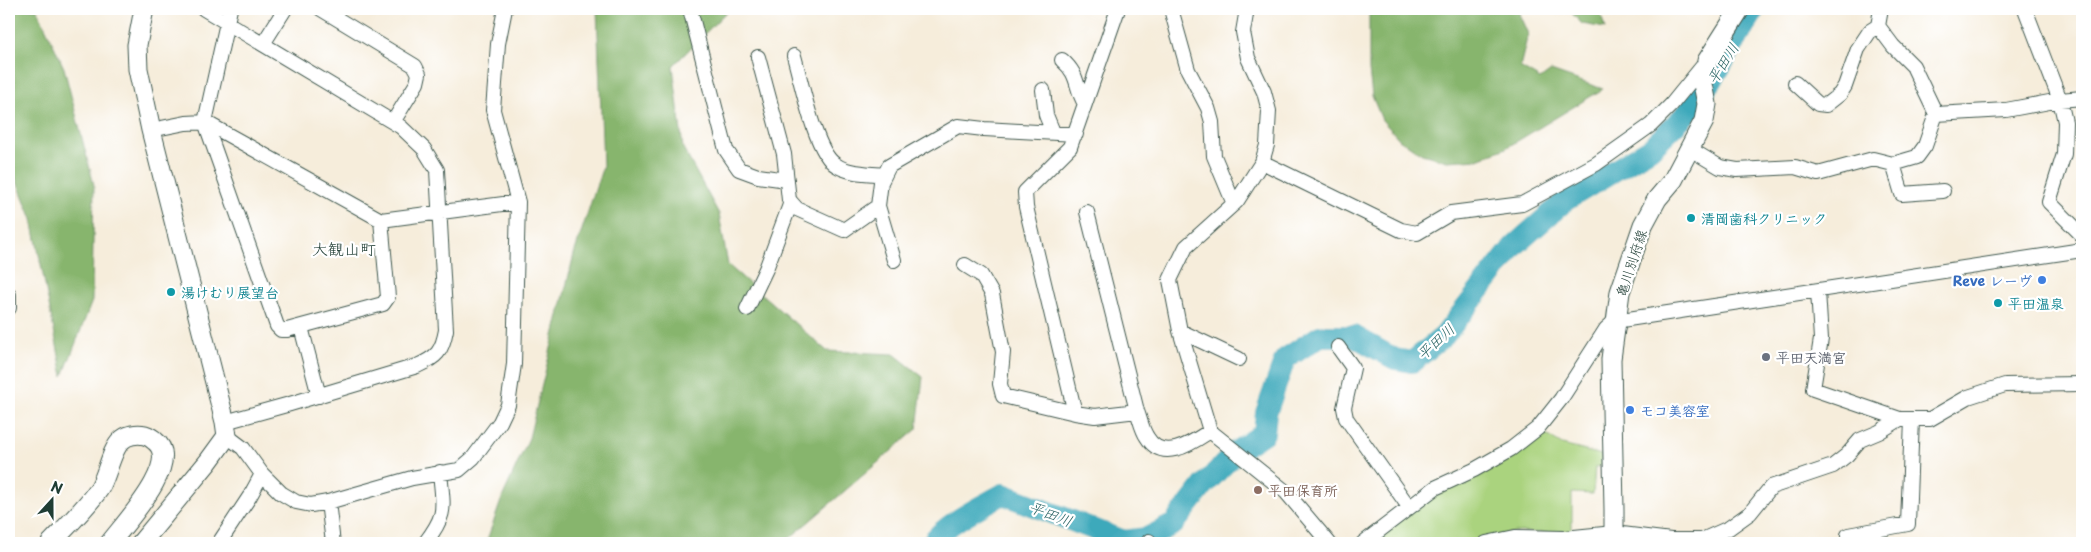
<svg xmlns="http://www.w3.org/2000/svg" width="2091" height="552" viewBox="0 0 2091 552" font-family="'Playpen Sans','Klee One',sans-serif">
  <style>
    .green { fill: #aad37e; stroke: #648859 }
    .forest { fill: #87b56d; stroke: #537950 }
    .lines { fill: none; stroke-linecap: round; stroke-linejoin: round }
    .river { stroke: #3ca9bb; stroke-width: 22 }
    .street-casing { stroke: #3f574d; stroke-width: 16 }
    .secondary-casing { stroke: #3f574d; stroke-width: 21 }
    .street { stroke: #fff; stroke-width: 14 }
    .secondary { stroke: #fff; stroke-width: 19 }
    .culture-dot { fill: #0f9aa8; stroke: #fff; stroke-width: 2 }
    .shop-dot { fill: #3f7fe0; stroke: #fff; stroke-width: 2 }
    .worship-dot { fill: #6b7280; stroke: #fff; stroke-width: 2 }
    .education-dot { fill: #8d6e63; stroke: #fff; stroke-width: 2 }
    .labels { text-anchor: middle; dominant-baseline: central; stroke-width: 4.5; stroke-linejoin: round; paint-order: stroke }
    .culture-label { font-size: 14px; font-weight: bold; fill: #0d838f; stroke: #fff; text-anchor: start }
    .street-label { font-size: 14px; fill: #1f3d34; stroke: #fff }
    .shop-label { font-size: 14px; font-weight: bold; fill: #366cbe; stroke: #fff; text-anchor: end }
    .worship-label { font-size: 14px; font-weight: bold; fill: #5b616d; stroke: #fff; text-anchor: start }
    .education-label { font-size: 14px; font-weight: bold; fill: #785e54; stroke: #fff; text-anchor: start }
    .water-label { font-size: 15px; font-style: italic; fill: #296363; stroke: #fff }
    .quarter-label { font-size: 16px; fill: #1f3d34; stroke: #fff }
  </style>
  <rect width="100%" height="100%" fill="#fff"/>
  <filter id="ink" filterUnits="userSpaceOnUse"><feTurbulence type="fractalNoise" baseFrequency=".02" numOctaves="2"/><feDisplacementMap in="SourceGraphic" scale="10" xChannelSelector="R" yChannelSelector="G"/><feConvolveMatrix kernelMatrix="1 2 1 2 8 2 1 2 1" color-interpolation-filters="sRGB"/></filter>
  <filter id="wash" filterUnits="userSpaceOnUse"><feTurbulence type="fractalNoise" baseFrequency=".0096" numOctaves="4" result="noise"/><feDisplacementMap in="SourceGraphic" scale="20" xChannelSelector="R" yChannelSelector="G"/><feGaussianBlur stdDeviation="1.12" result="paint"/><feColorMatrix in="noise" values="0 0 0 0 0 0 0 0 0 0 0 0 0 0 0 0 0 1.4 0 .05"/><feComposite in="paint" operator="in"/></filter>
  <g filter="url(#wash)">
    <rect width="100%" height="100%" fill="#f6eddb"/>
    <!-- green -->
    <path class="green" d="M1543,433L1562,445L1602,455V466L1595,467L1593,494L1572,493V534L1515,532L1466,543H1371L1437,491L1490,466Z"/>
    <!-- forest -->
    <path class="forest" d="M9,9H37L64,68L94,185L92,301L63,376L32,219L9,162Z
      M597,9H729L673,66L683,148L719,214L728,265L827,351L894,354L923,377L917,429L784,543H486L502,498L529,438L574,254L603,166Z
      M1369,9H1523L1519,14L1528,34L1520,67L1540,79L1551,71L1603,89L1506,148L1478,159L1447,161L1422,154L1400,140L1382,120L1372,96L1369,70Z
      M1568,9H1599L1605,28L1582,24Z"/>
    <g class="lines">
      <!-- river -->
      <path class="river" d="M932,543C944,524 984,505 1003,494L1124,541L1147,538L1174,524L1204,485L1237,451L1264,433L1266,413L1285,359L1320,336H1354L1395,359L1412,362L1444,336L1514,246L1566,200L1650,149L1688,112L1711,82L1755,9"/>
    </g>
  </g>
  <g filter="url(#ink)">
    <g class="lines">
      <defs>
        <path id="street" d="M204,9L401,127L424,149L437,170L446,330C442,352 437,357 417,366L290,404L225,422
          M230,9L205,122L277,326L281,330H287L383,304L388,297L381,220
          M321,9L415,66L419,74L417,83L393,122
          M690,9L726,150L739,169L758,176L787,180
          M1171,9L1188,70L1208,108L1212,122L1214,156L1234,204
          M1247,9L1243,32L1248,58L1264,92L1269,111L1267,145L1262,162L1237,201L1186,247L1170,280L1180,331L1210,431L1286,492L1329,543
          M1881,9L1878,26L1893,46L1913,66L1936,114L2006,110L2060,100L2082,98
          M2025,9L2060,100L2065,122L2064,154L2049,202L2082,235
          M263,44L285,9
          M794,56C801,80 815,153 836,165C849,174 869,173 884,175
          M758,57L784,154L789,200L797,209L844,230L878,206
          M1062,60C1080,76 1074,85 1085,104
          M1795,83L1818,104L1826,105L1840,94L1845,86L1858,49L1870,31L1878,26
          M1043,90L1046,115L1053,132
          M151,130L186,123L205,122L381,220L518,202
          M1690,149L1720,167L1737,170L1795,167L1818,174L1873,159L1893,164L1917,157L1925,146L1936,114
          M1262,162L1401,230L1417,233L1451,213L1522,204L1596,164L1651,125L1671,105L1706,62
          M1893,164L1902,194L1943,191
          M1087,212L1137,411C1140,419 1142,430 1147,437C1163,464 1193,442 1210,431
          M894,260L878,206L881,182L889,166L958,126L984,129L1076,134
          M965,265L981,275L992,294L1003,352L1000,384L1003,396L1075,413L1095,416L1137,411
          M1818,291L1821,339L1813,389L1900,419H1930L1968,397L2005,385L2082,384
          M9,295V308
          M747,309L766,269L791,202
          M301,327L319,396
          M1180,331L1239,359
          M1338,347L1353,368L1344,408L1346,418L1409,507
          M1075,413L1026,207L1025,192L1070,147L1118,9
          M227,436L243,448L262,474L281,493L296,502L311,505L328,502L412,478L459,470L473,458L500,422L508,405L514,364L518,202L493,110L498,44L505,9
          M328,502L333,543
          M1848,535L1908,524L1912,419
          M1149,541L1150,543
          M219,543L250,496L262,474
          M425,543C448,513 443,508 440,472
          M1363,543L1435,488L1474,470L1511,449L1538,428L1561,399L1606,329L1615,321L2082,250
          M1486,543L1515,537L1564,538L1614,533L1671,540H1702L1729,528L1750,513L1771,487L1833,466L1847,455L1860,440L1879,432L1900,419"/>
        <path id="secondary" d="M51,543C67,526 85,509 99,489C107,477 111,450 121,441C126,435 137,433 145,435C148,436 153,439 155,441C183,462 124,524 110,543
          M141,543L208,462L227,436L225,422L151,130L138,69L137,45L144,9
          M1612,543L1614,533V510L1611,359L1620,292L1643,225L1657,199L1673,180L1704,121L1707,104L1703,84L1707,61L1740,9"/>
      </defs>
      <!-- street casing -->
      <use href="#street" class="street-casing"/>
      <!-- secondary casing -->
      <use href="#secondary" class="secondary-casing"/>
      <!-- street -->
      <use href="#street" class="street"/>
      <!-- secondary -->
      <use href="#secondary" class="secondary"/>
    </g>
  </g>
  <!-- markers -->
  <g class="culture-dot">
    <circle cx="1691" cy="218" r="5"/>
    <circle cx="171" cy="292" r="5"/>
    <circle cx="1998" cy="303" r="5"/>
  </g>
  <g class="shop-dot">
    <circle cx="2042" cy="280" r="5"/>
    <circle cx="1630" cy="410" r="5"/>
  </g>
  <circle class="worship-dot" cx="1766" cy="357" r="5"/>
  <circle class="education-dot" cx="1258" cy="490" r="5"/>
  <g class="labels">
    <!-- culture labels -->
    <g class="culture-label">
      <text x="1701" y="218">清岡歯科クリニック</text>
      <text x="181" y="292">湯けむり展望台</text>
      <text x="2008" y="303">平田温泉</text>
    </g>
    <!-- street labels -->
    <g class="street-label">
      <text transform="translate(1631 263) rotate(-72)">亀川別府線</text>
    </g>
    <!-- shop labels -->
    <g class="shop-label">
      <text x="2032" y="280">Reve レーヴ</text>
      <text x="1640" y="410" text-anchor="start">モコ美容室</text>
    </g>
    <!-- worship labels -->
    <g class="worship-label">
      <text x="1776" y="357">平田天満宮</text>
    </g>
    <!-- education labels -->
    <g class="education-label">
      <text x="1268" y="490">平田保育所</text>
    </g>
    <!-- water labels -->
    <g class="water-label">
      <text transform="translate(1722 63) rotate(-58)">平田川</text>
      <text transform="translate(1435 341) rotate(-43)">平田川</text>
      <text transform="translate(1051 513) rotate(21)">平田川</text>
    </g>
    <!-- quarter labels -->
    <g class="quarter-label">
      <text x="344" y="248">大観山町</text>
    </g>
  </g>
  <!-- margin -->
  <rect width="2091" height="552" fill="none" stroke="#fff" stroke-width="30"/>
  <!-- north arrow -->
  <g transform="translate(52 500) rotate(21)" stroke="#ffffff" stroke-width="4" paint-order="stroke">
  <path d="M0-4L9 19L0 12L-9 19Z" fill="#1f3d34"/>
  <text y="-8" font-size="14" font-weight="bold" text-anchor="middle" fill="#1f3d34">N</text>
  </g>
</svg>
